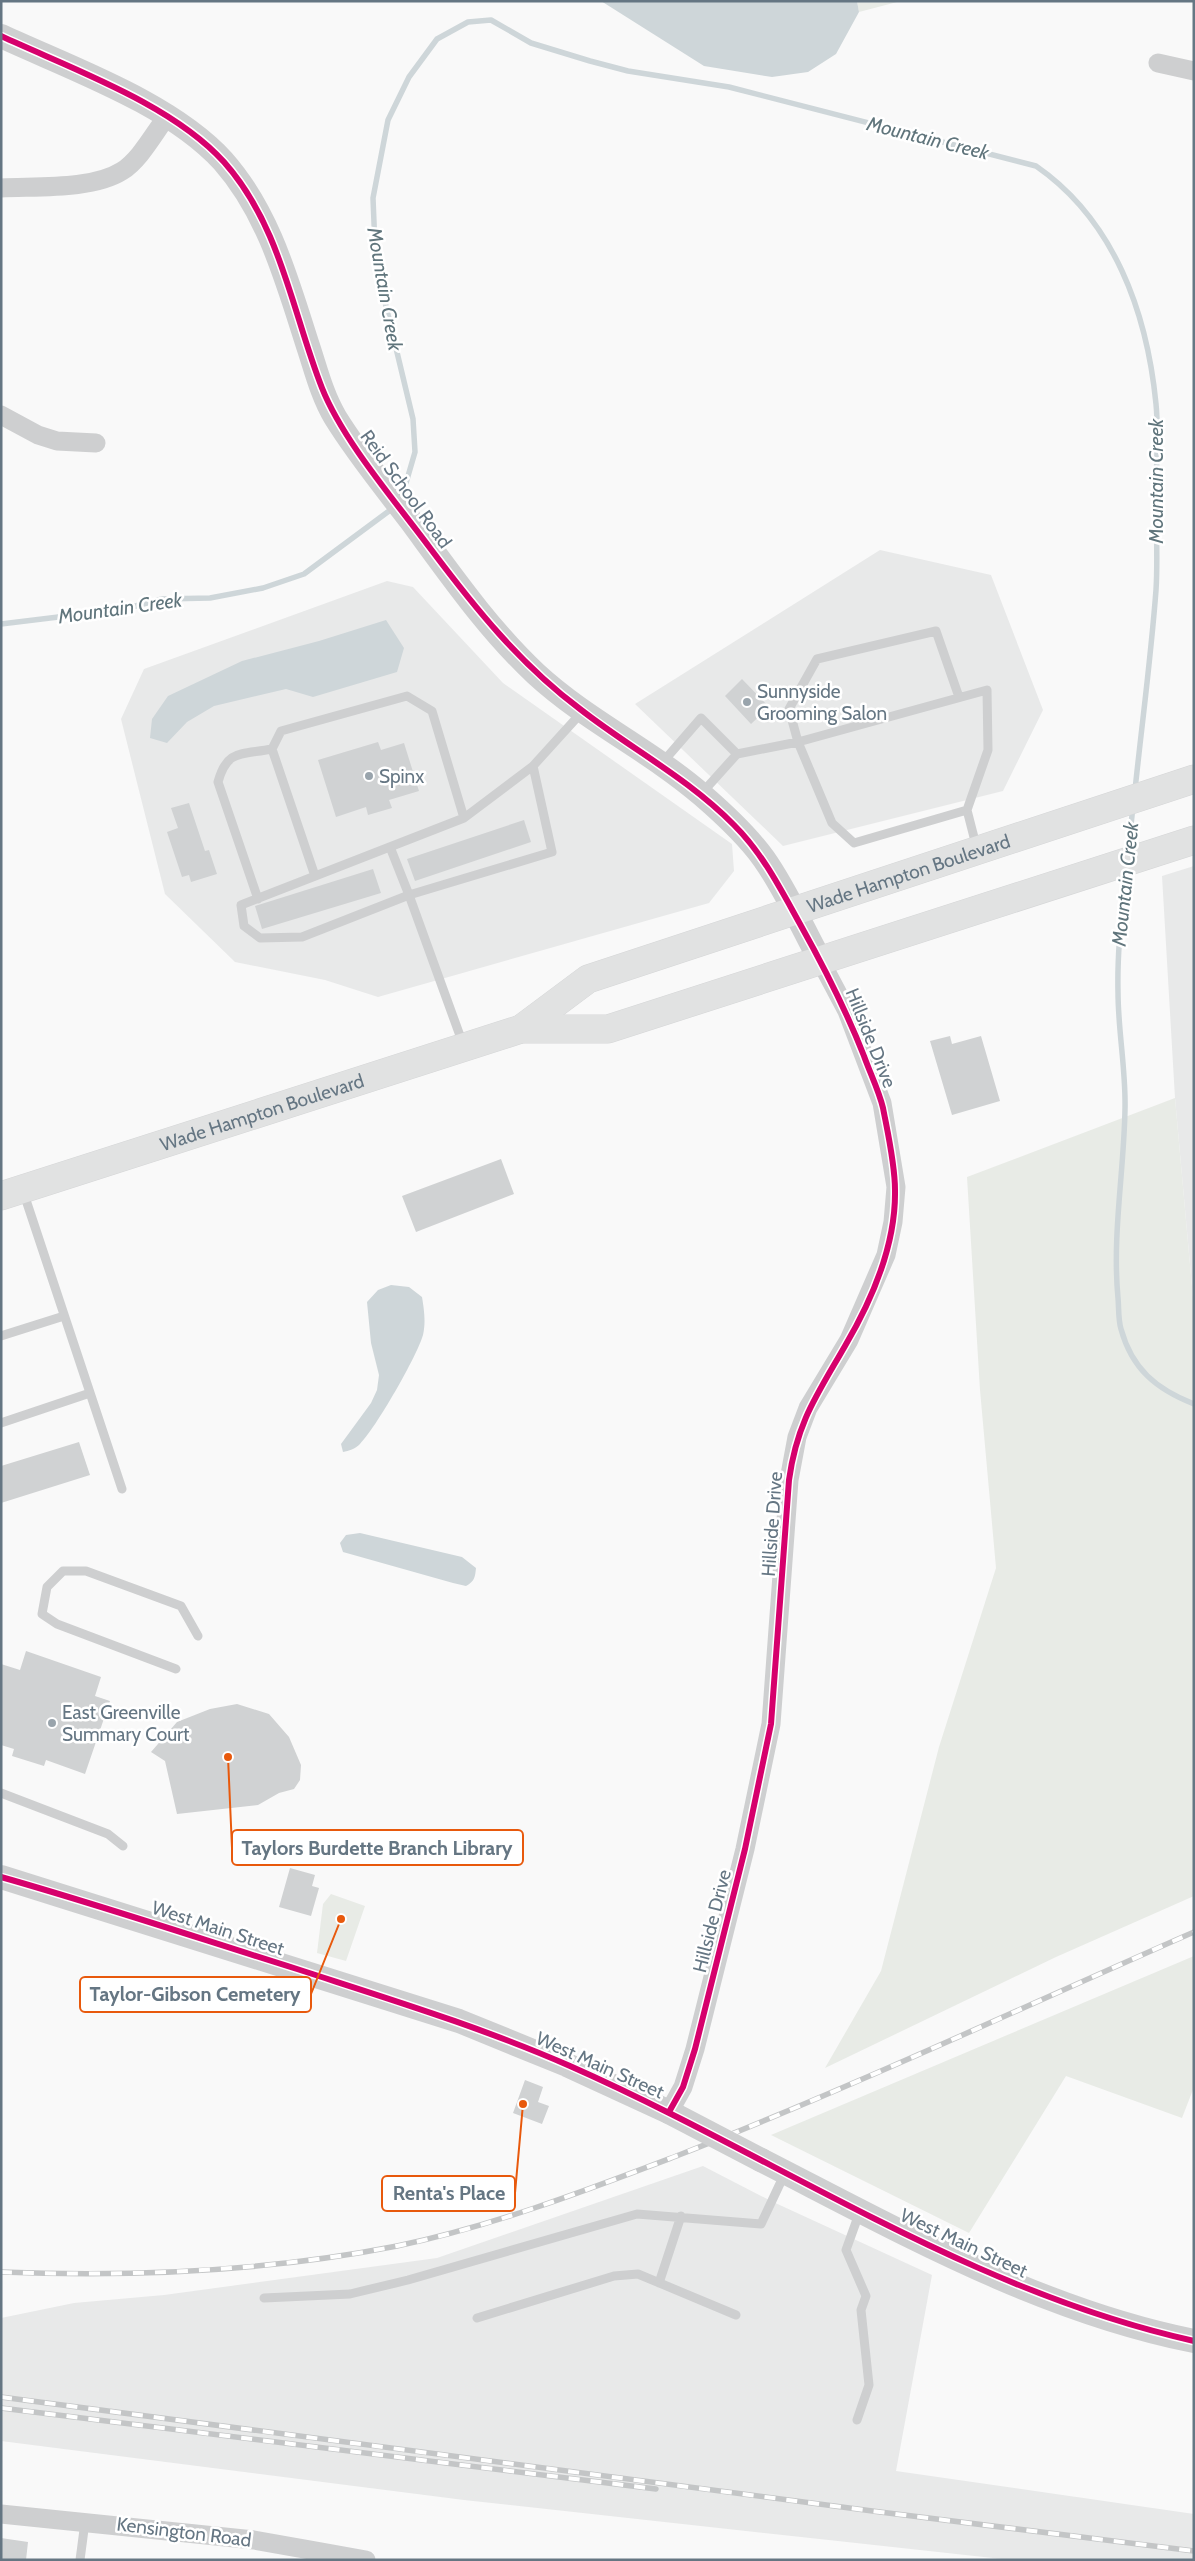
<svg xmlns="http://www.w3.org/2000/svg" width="1195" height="2561" viewBox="0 0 1195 2561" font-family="Cabin,sans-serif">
  <rect width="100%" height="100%" fill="#f9f9f9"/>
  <!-- built -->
  <path fill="#e8e9e9" d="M880,550L991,575L1043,710L1003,791L783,846L635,704Z
    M387,581L413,587L503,683L732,844L734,871L709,903L378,997L325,980L235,962L165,894L121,719L144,669Z
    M1194,866V1309L1175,1098L1162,876Z
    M703,2166L771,2201L932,2275L896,2471L1194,2514V2560H1011L464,2500L1,2441V2318L74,2303L164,2295L437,2258Z"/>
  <!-- green -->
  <path fill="#e8ebe6" d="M857,1H901L859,12Z
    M1175,1098L1194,1309V1896L1056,1957L825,2068L881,1971L939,1747L996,1568L980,1390L967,1177Z
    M331,1894L365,1906L346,1961L317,1953L323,1904Z
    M1194,1956V2087L1182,2118L1066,2076L969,2233L771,2135Z"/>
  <!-- water -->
  <path fill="#ced6d9" d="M601,1H857L859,12L836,54L808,72L772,77L704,66Z
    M386,620L404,648L397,672L313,697L286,689L214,706L187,722L167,743L150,738L152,719L168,696L242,661L319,641Z
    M391,1285L409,1287L422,1297C424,1309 426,1322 423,1335C417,1356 376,1428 360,1444C355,1449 349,1451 343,1452L341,1444L371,1403L377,1390L379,1375L371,1343L367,1302L378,1290Z
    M360,1533L462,1557L476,1568C475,1577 475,1581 466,1586L453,1583L343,1552L340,1543L346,1535Z"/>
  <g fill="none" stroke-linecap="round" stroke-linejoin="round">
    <!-- stream -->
    <path stroke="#ced6d9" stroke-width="5.5" d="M398,496L406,483L415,452L413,419L384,298L375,247L373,198L388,120L409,77L437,39L468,22L491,20L531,43L590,61L628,71L729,87L1036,166C1114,220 1147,312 1156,404C1159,434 1156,465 1156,495C1156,527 1158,559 1156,590C1151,657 1142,723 1135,790
      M1,624L124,609L162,599L210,598L263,588L304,574L389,511L392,506
      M1128,854L1133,806
      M1126,871C1122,911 1117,951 1118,992C1118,1031 1126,1070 1125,1109C1124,1172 1112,1235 1118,1298C1119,1308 1118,1319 1121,1329C1132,1369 1156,1389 1194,1404"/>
  </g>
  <!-- building -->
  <path fill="#d0d2d3" d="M742,679L769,707L751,724L725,696Z
    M378,742L381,750L404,743L419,791L389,800L392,808L368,815L366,807L336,817L318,760Z
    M189,803L205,851L209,850L217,874L191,882L189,875L182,877L167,832L178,828L171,808Z
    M524,820L531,842L415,881L407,859Z
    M373,869L381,893L262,929L255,906Z
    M950,1036L952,1044L981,1036L1000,1101L952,1115L930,1041Z
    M501,1159L514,1194L416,1232L402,1196Z
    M79,1442L90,1475L1,1503V1466Z
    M26,1651L101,1677L95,1696L110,1701L85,1774L46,1760L44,1766L12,1756L14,1749L1,1745V1664L20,1670Z
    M237,1704L269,1714L289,1737L301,1765L300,1780L294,1789L279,1793L258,1805L177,1814L165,1761L151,1752L177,1722L210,1709Z
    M290,1868L315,1875L312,1886L319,1888L311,1916L279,1907Z
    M525,2080L543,2087L538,2102L549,2106L542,2124L513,2113Z
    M1,2538L28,2542L26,2560H1Z"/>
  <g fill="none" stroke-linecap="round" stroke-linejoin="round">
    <defs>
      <g id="primary">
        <path id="s1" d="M521,1029L588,979L1194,779"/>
        <path id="s2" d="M1,1196L521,1029H608L1194,840"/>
      </g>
    </defs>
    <!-- primary casing -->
    <use href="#primary" stroke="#d5d6d7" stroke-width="29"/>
    <!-- service -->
    <path stroke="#cecfd0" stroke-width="9" d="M959,697L936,631L817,659L789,709L798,742L832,823L854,843L967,810
      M737,754L798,742L987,690L988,750L967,810L977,849
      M662,763L701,718L737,754L701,794
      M390,847L409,895L302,937L260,938L244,926L241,905L464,818L533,766
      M315,876L272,749L281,731L407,696L432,711L464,818
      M258,899L218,782C227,749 241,755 272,749
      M463,1044L409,895L552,852L533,766L582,712
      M23,1191L122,1489
      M1,1336L64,1316
      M1,1423L90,1393
      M176,1669L57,1624L42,1614L47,1587L63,1571H86L181,1606L198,1636
      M1,1793L108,1834L123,1846
      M659,2283L681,2216
      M264,2298L350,2294L408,2280L637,2214L761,2224L785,2173
      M477,2318L614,2276L638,2274L736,2315
      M857,2420L869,2385L861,2310L866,2296L846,2250L860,2211
      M80,2560L85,2522"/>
    <!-- minor -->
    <path stroke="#cecfd0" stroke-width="19" d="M1158,63L1194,71
      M1,188C36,186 92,190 122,171C140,160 154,133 168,115
      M1,415L38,435L57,441L96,443
      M669,2112L683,2087L695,2049L745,1849L771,1724L789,1480L797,1437L808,1408L849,1340L886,1255L893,1222L896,1187L882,1103L847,1011L820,960
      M1,2514L254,2540L366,2560"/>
    <!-- tertiary -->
    <path stroke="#cecfd0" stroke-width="24" d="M1,36C72,69 170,103 223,161C269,213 287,281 308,346C316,370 322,395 335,417C357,453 385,487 411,521C450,574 488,629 536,674C587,721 650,750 702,795C724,814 747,835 764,859C786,890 802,927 820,960
      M1,1877L459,2021L567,2065L669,2112
      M761,2160C900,2231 1039,2310 1194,2341"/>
    <!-- primary -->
    <use href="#primary" stroke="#e1e2e2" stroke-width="28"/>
    <defs>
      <path id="rail" d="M1,2272C130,2277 270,2271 397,2246C494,2226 587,2190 679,2155C853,2087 1023,2007 1194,1932
        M1,2397L880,2512L1194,2551
        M1,2408L656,2489"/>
    </defs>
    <!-- rail casing -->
    <use href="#rail" stroke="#c3c5c6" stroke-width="5.5"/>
    <!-- rail -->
    <use href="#rail" stroke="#fff" stroke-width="4" stroke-dasharray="11" stroke-linecap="butt"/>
    <!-- tertiary-bridge -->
    <path stroke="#cecfd0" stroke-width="24" d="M669,2112L761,2160"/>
    <defs>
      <path id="cycleway" d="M1,36C72,69 172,104 224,162C281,226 292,312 322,388C343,441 396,502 430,548C475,608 520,664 580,709C631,749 688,778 734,825C763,854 780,888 800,924C824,967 846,1010 864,1056C870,1073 879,1091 883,1108C888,1134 895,1164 895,1190C896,1244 872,1300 845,1346C817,1395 797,1422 789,1480L771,1724L745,1849L695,2049L683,2087L669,2112
        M1,1877C100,1905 198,1938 297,1969C389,1999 481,2027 570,2066C778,2158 969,2291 1194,2341"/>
    </defs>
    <!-- cycleway casing -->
    <use href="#cycleway" stroke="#fff" stroke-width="9"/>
    <!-- cycleway -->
    <use href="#cycleway" stroke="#d6006c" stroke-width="6"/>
  </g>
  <!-- markers -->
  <g fill="#99a4ac" stroke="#fff" stroke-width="2">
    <circle cx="747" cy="702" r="5"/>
    <circle cx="369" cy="776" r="5"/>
    <circle cx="52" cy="1723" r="5"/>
  </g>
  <g text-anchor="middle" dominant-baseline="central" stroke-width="5" stroke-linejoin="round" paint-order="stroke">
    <!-- street labels -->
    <g font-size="19" fill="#657683" stroke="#fff">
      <text transform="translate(406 489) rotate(54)">Reid School Road</text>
      <text stroke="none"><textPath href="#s1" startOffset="421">Wade Hampton Boulevard</textPath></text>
      <text transform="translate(871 1038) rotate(68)">Hillside Drive</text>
      <text stroke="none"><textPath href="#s2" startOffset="274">Wade Hampton Boulevard</textPath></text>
      <text transform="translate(772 1524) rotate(-86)">Hillside Drive</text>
      <text transform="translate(712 1921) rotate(-76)">Hillside Drive</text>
      <text transform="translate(218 1928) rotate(18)">West Main Street</text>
      <text transform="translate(600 2065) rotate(24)">West Main Street</text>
      <text transform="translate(964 2243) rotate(25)">West Main Street</text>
      <text transform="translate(184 2532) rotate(7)">Kensington Road</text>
    </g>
    <!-- poi labels -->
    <g font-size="19" fill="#657683" stroke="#fff" text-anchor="start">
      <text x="757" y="691">Sunnyside<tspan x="757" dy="22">Grooming Salon</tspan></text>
      <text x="379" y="776">Spinx</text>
      <text x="62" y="1712">East Greenville<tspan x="62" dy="22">Summary Court</tspan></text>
    </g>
    <!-- water labels -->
    <g font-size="20" font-style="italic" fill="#60757c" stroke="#fff">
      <text transform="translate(928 138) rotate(14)">Mountain Creek</text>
      <text transform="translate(385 289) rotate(80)">Mountain Creek</text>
      <text transform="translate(1156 481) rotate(-90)">Mountain Creek</text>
      <text transform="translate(120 608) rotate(-8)">Mountain Creek</text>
      <text transform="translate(1125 884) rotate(-84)">Mountain Creek</text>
    </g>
  </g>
  <!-- callouts -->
  <path fill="none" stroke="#e8590c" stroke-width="2" d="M228 1757L232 1848M341 1919L311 1994M523 2104L515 2193"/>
  <g fill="#e8590c" stroke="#fff" stroke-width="2">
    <circle cx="228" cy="1757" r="5"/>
    <circle cx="341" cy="1919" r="5"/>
    <circle cx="523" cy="2104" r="5"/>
  </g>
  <g fill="#fff" stroke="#e8590c" stroke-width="2">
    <rect x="232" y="1830" width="291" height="35" rx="5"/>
    <rect x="80" y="1977" width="231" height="35" rx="5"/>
    <rect x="382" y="2176" width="133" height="35" rx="5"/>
  </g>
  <g font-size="20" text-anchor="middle" font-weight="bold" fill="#657683">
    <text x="377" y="1855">Taylors Burdette Branch Library</text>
    <text x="195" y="2001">Taylor-Gibson Cemetery</text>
    <text x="449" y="2200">Renta's Place</text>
  </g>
  <!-- border -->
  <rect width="1195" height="2561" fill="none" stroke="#657683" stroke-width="5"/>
</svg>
